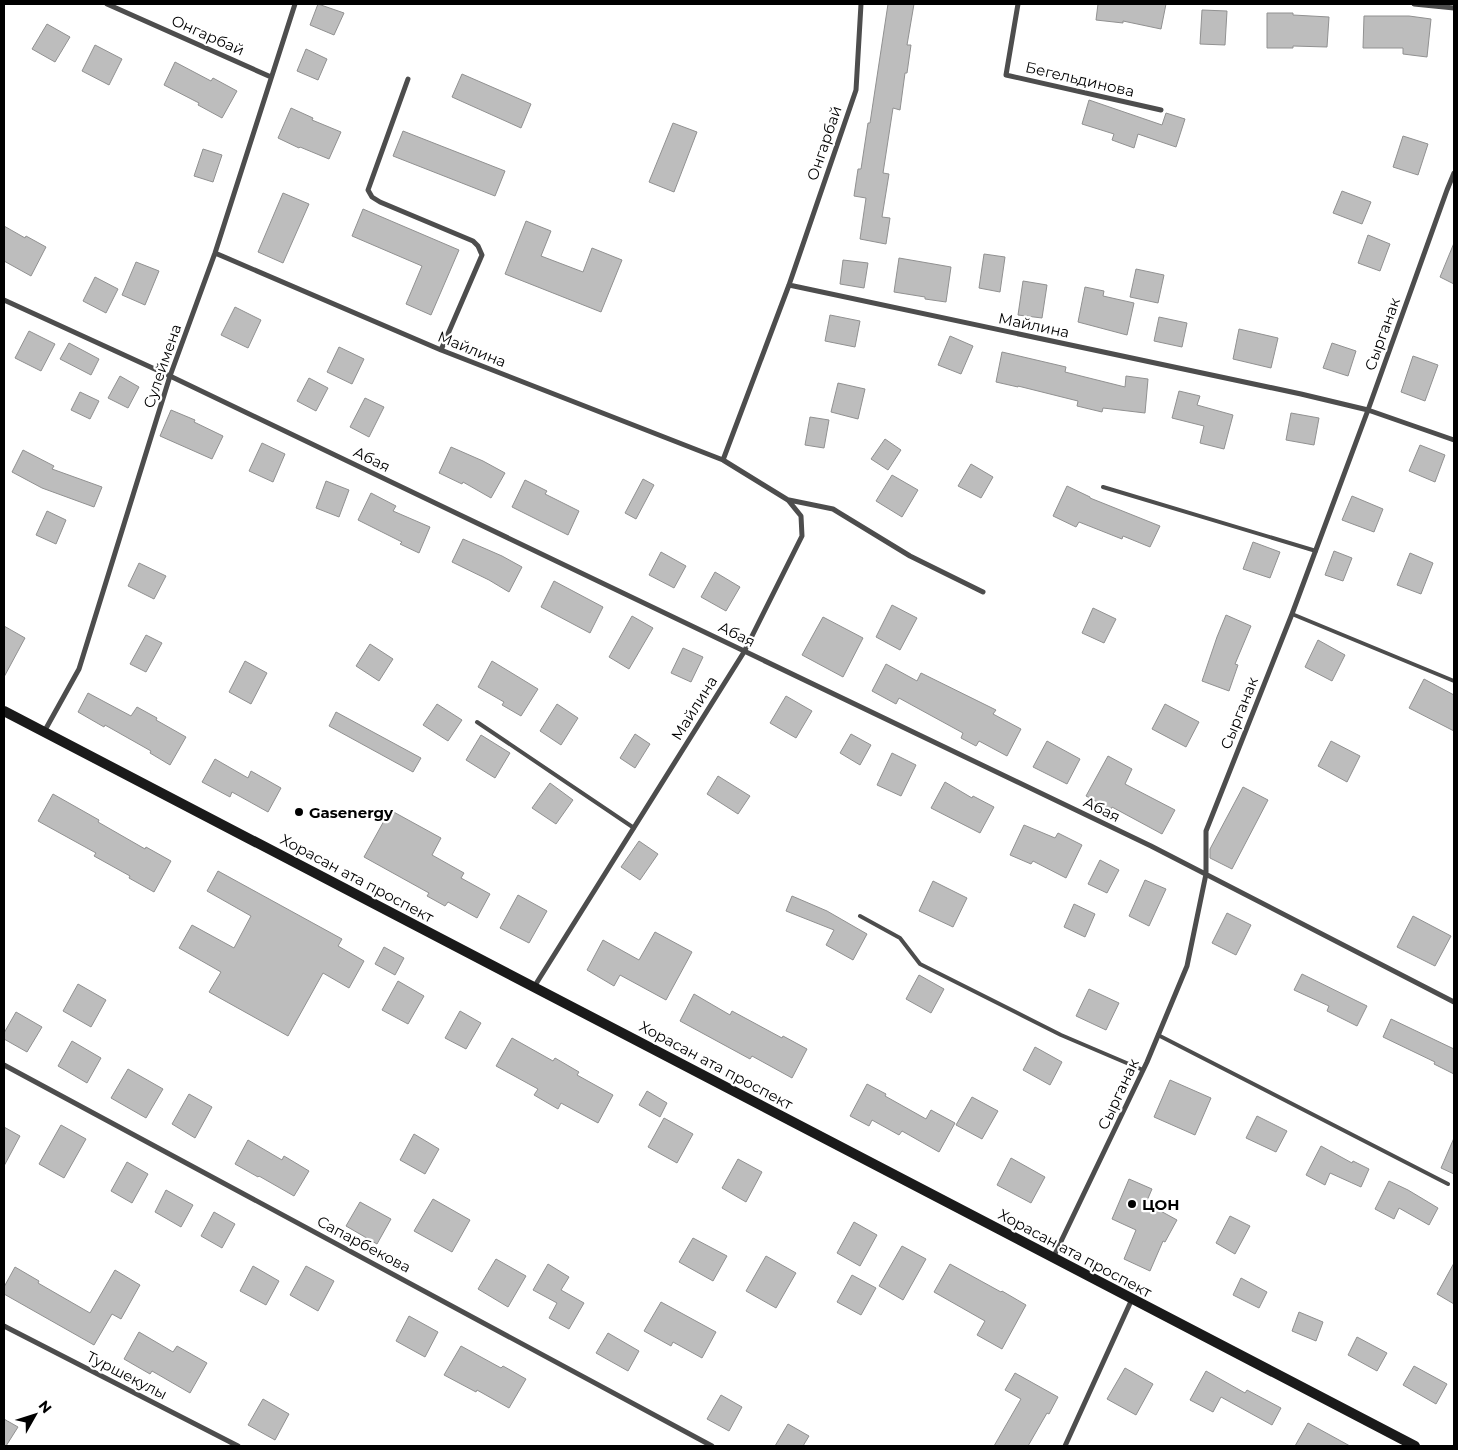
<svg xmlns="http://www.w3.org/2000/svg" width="1458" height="1450" viewBox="0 0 1458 1450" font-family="Montserrat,sans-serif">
  <rect width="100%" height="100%" fill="#fff"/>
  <!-- building -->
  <path fill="#bdbdbd" stroke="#919191" d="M318,4L344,13L334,35L310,25Z
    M888,4H914L907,45H911L907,73H905L900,110L893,108L883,173L889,174L882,217L890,218L886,244L860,239L866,198L854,196L858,169H861L868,123H870Z
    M1098,4H1166L1161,29L1123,21V23L1096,20Z
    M1202,10L1227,11L1225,45L1200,44Z
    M1267,13H1293V15L1329,17L1327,47L1293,46V48H1267Z
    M1364,16H1409L1431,19L1427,57L1403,54V48H1363Z
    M47,24L70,37L55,62L32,49Z
    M95,45L122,59L109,85L82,71Z
    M306,49L327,59L318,80L297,71Z
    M175,62L211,81L213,78L237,91L222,118L198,105L199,103L164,85Z
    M462,74L531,104L521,128L452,97Z
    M1089,100L1162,125L1166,113L1185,119L1176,147L1138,134L1134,148L1112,140L1114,134L1082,124Z
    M291,108L313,118L312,120L341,132L329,159L300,147L299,148L278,138Z
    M673,123L697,132L674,192L649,182Z
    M403,131L505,171L495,196L393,156Z
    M1403,136L1428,144L1418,175L1393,167Z
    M203,149L222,155L213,182L194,176Z
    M1342,191L1371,202L1362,224L1333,213Z
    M283,193L309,204L283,263L258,252Z
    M363,209L459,250L431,315L406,304L422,266L352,236Z
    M526,221L551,231L541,256L583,272L592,248L622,260L601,312L505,274Z
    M4,226L25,238L26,236L46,247L31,276L4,261Z
    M1368,235L1390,244L1380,271L1358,263Z
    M1454,243V284L1440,277Z
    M984,254L1005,257L1000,292L979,288Z
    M899,258L951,267L946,302L925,299V297L894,292Z
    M843,260L868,263L864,288L840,284Z
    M136,262L159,271L145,305L122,295Z
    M1136,269L1164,275L1158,303L1130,297Z
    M95,277L118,289L106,313L83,301Z
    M1023,281L1047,285L1042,318L1018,315Z
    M1085,287L1104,291L1103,296L1134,303L1127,335L1078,322Z
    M235,307L261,320L248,348L221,335Z
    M830,315L860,321L855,347L825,341Z
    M1159,317L1187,323L1182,347L1154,341Z
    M1239,329L1278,338L1271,368L1233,359Z
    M29,331L55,344L41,371L15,358Z
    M950,336L973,346L961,374L938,365Z
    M69,343L99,359L91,375L60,359Z
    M1332,343L1356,351L1348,376L1323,368Z
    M339,347L364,359L352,384L327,372Z
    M1002,352L1066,367L1065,372L1125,387L1126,376L1148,379L1145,413L1103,408L1102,412L1077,406L1078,401L1018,386V387L996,382Z
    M1413,356L1438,365L1425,401L1401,392Z
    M120,376L139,387L128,408L108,398Z
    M309,378L328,388L316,411L297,401Z
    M838,383L865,389L858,419L831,412Z
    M1179,391L1200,396L1197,405L1233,415L1224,449L1200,443L1204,426L1172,418Z
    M80,392L99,401L90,419L71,410Z
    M365,398L384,407L369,437L350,427Z
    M171,410L195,420L194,422L223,436L212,459L160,436Z
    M1291,413L1319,418L1314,445L1286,440Z
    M810,417L829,420L824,448L805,445Z
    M885,439L901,450L888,470L871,459Z
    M262,443L285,454L273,482L249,471Z
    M1420,445L1445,455L1435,482L1409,471Z
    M451,447L483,461L505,473L491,498L463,482L462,484L439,473Z
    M23,450L54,466L52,469L102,487L94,507L42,488L12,472Z
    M971,464L993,477L981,498L958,486Z
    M892,475L918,490L902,517L876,501Z
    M643,479L654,485L636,519L625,513Z
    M525,480L547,491L545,494L579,511L568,535L512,507Z
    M326,481L349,490L339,517L316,508Z
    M1067,486L1090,497V498L1160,526L1150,547L1123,536L1122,539L1079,522L1076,527L1053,516Z
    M371,493L396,506L393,511L430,527L419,553L400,544L402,542L358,520Z
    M1352,496L1383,509L1374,532L1342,520Z
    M47,511L66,520L56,544L36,535Z
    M463,539L502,556L522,567L509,592L489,580L452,562Z
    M1253,542L1280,552L1270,578L1243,569Z
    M1334,551L1352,558L1343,581L1325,575Z
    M661,552L686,566L674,588L649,575Z
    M1410,553L1433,563L1421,594L1397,585Z
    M139,563L166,576L154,599L128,586Z
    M715,572L740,587L726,611L701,597Z
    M554,581L603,607L590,633L541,607Z
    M892,605L917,618L900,650L876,637Z
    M1093,608L1116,619L1104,643L1082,633Z
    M1226,615L1251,626L1235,664L1238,665L1229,691L1202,681L1217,637Z
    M632,616L653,628L629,669L609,657Z
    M823,617L863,638L843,677L802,655Z
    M4,626L25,638L4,677Z
    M146,635L162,643L146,672L130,664Z
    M1318,640L1345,655L1332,681L1305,667Z
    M370,644L393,659L379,681L356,666Z
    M683,648L703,657L691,682L671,673Z
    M245,661L267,673L251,704L229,692Z
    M492,661L538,689L521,716L502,705L504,702L478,687Z
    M886,664L917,681L921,673L996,710L993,714L1021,729L1007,756L979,741L976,746L961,738L963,733L899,698L896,704L872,691Z
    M1424,679L1454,695V731L1409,708Z
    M88,693L131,716L137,707L157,718L156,720L186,737L170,765L150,753L151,751L105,725L104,727L78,712Z
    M786,696L812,711L796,738L770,723Z
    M437,704L462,720L448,741L423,725Z
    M557,704L578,718L561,745L540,731Z
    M1165,704L1199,722L1186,747L1152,729Z
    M336,712L421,758L413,772L329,726Z
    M635,734L650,744L635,768L620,758Z
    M851,734L871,745L860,765L840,753Z
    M481,735L510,753L495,778L466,760Z
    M1047,741L1080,759L1067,784L1033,767Z
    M1331,741L1360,756L1347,782L1318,766Z
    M892,753L916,765L901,796L877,785Z
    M1108,756L1132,769L1125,784L1175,810L1162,834L1112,807L1111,809L1086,796Z
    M215,759L248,778L251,771L281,788L268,812L232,792L230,797L202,782Z
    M718,776L750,796L738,814L707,794Z
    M945,782L972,798L973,796L994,807L980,833L931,808Z
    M550,783L573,800L556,824L532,808Z
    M1243,787L1268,800L1232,869L1210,858V849Z
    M53,794L99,820L98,822L145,849L146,847L171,861L154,892L129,878L130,876L94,856L96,853L38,821Z
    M390,810L441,838L432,855L464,873L461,878L490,894L477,918L448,902L445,906L427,896L429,893L364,857Z
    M1024,825L1055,838L1058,833L1082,845L1066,878L1033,861L1031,864L1010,855Z
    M639,841L658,854L640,880L621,867Z
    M1100,860L1119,870L1107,893L1088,884Z
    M218,871L342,939L338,946L364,961L349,988L323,973L288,1036L209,992L221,972L179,948L192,925L234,948L251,916L207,891Z
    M1145,880L1166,889L1149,926L1129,916Z
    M933,881L967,898L953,927L919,911Z
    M518,895L547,911L529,943L500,928Z
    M792,896L827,911L867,934L853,960L826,945L834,930L786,911Z
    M1074,904L1095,914L1085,937L1064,927Z
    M1227,913L1251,925L1236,955L1212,943Z
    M1413,916L1451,936L1435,966L1397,947Z
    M655,932L692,952L666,1000L620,975L614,986L587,970L603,940L639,960Z
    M384,947L404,958L395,975L375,964Z
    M1302,974L1367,1006L1357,1026L1327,1011L1329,1006L1294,990Z
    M919,975L944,989L931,1013L906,999Z
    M398,981L424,996L408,1024L382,1010Z
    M78,984L106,1000L91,1027L63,1011Z
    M1089,989L1119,1003L1106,1030L1076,1016Z
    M694,994L730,1015L732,1011L782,1038L783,1036L807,1049L792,1078L752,1056L750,1059L680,1021Z
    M460,1011L481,1023L466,1049L445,1038Z
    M16,1012L42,1027L27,1052L4,1039V1033Z
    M1391,1019L1454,1049V1074L1434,1064L1435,1062L1383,1037Z
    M512,1038L553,1061L555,1058L579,1072L577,1075L613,1095L598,1123L561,1103L558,1109L534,1095L538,1089L496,1066Z
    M72,1041L101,1058L87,1083L58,1066Z
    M1035,1047L1062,1062L1050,1085L1023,1070Z
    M128,1069L163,1089L146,1118L111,1098Z
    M1170,1080L1211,1098L1195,1135L1154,1117Z
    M867,1084L886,1094L885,1096L926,1119L931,1110L955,1123L939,1152L902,1131L899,1135L872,1120L869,1126L850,1116Z
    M647,1091L667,1103L660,1117L639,1105Z
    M189,1094L212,1107L195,1138L172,1124Z
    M972,1097L998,1111L982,1139L956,1125Z
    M1257,1116L1287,1131L1276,1152L1246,1138Z
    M664,1118L693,1134L677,1163L648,1147Z
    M61,1125L86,1139L64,1178L39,1164Z
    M4,1127L20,1136L4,1166Z
    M414,1134L439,1149L425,1174L400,1160Z
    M1454,1138V1174L1441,1168Z
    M248,1140L282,1160L284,1156L309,1171L294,1196L259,1176L258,1177L235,1164Z
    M1321,1146L1352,1163L1353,1161L1369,1169L1361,1187L1330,1173L1325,1185L1306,1175Z
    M1011,1158L1045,1177L1031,1203L997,1185Z
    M738,1159L762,1172L746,1202L722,1188Z
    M127,1162L148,1174L132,1203L111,1191Z
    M1129,1179L1152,1189L1146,1203L1177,1220L1165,1242L1163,1241L1150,1271L1124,1259L1136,1230L1112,1219Z
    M1389,1181L1408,1190L1438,1208L1429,1225L1399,1208L1394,1219L1375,1209Z
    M166,1190L193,1205L181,1227L155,1212Z
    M433,1199L470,1220L452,1252L414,1231Z
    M360,1202L391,1219L377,1244L346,1226Z
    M214,1212L235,1224L222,1248L201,1236Z
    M1230,1216L1250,1226L1235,1254L1216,1243Z
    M854,1222L877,1235L860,1266L837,1253Z
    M693,1238L727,1256L713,1281L679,1262Z
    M902,1246L926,1259L903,1300L879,1286Z
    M766,1256L796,1273L776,1308L746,1291Z
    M496,1259L526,1276L508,1307L478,1289Z
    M1454,1263V1304L1437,1294Z
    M548,1264L569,1277L561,1290L584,1303L569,1329L549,1318L557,1303L533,1290Z
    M950,1264L1001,1292L1002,1291L1026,1305L1002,1349L977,1335L985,1321L934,1292Z
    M253,1266L279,1281L266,1305L240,1291Z
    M306,1266L334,1281L318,1311L290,1295Z
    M15,1267L39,1281L38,1283L90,1313L115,1270L140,1285L121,1319L112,1314L94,1345L4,1294V1287Z
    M852,1275L876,1288L861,1315L837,1302Z
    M1241,1278L1267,1292L1259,1308L1233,1295Z
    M661,1302L716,1332L702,1358L673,1342L671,1346L644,1331Z
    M1299,1312L1323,1322L1316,1341L1292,1331Z
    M409,1316L438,1332L425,1357L396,1341Z
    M139,1332L173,1352L177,1346L207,1363L190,1393L152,1371L150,1374L124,1359Z
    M608,1333L639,1351L628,1371L596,1353Z
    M1357,1337L1387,1353L1377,1371L1348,1355Z
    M461,1346L501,1368L503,1366L526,1379L509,1408L477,1390L476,1392L444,1375Z
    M1414,1366L1447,1384L1436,1404L1403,1385Z
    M1125,1368L1153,1384L1136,1415L1107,1399Z
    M1206,1371L1245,1393L1247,1390L1281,1408L1272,1425L1221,1397L1213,1412L1190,1400Z
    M1015,1373L1058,1397L1049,1414L1047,1413L1028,1446H994L1021,1399L1005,1390Z
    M721,1395L742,1407L729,1431L707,1419Z
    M263,1399L289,1414L275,1440L248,1425Z
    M4,1419L18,1427L6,1446H4Z
    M1308,1423L1350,1446H1295Z
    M788,1424L809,1436L803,1446H775Z"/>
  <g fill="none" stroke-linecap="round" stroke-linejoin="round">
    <!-- lane -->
    <path stroke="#4d4d4d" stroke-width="4" d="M1103,487L1316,551
      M1292,614L1454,681
      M477,722L634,828
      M860,916L900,938L920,964L1061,1035L1143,1070
      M1158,1035L1448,1184"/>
    <!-- street -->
    <path stroke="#4d4d4d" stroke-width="5" d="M107,4L271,77
      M1018,4L1006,75L1161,110
      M1414,4L1454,8
      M408,79L368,190L372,197L380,202L473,241L478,246L482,255L441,350
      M215,253L441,350L723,460L788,500L801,516L802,536L744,652L534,987
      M789,285L1301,394L1368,410L1454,440
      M4,300L170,376L1151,846L1454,1002
      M723,460L789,285L856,90L861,4
      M789,500L833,509L910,556L983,592
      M44,732L79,669L170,376L215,253L295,4
      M4,1065L712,1446
      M1053,1258L1147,1062L1187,966L1206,874V831L1292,614L1368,410L1447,190L1454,173
      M4,1326L238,1446
      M1065,1446L1132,1299"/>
    <!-- secondary -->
    <path stroke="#1a1a1a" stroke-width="10" d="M4,711L1415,1446"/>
  </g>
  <!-- markers -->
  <g fill="#000" stroke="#fff" stroke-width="2">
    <circle cx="299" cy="812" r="5"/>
    <circle cx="1132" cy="1204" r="5"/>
  </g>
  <g text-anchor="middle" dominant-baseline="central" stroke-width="4.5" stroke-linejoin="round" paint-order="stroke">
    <!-- street labels -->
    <g font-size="15" fill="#000" stroke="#fff">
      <text transform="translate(208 35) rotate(24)">Онгарбай</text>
      <text transform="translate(1080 79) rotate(13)">Бегельдинова</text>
      <text transform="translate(824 143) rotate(-71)">Онгарбай</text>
      <text transform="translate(1034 325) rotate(12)">Майлина</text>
      <text transform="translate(1382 334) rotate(-70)">Сырганак</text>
      <text transform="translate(472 349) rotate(22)">Майлина</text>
      <text transform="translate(162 366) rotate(-71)">Сулеймена</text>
      <text transform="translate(372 459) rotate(26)">Абая</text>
      <text transform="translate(737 634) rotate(26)">Абая</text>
      <text transform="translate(694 708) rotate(-58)">Майлина</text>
      <text transform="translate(1239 713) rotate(-68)">Сырганак</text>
      <text transform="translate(1102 809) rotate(26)">Абая</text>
      <text transform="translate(357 878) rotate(28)">Хорасан ата проспект</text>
      <text transform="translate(716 1065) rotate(28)">Хорасан ата проспект</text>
      <text transform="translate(1118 1094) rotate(-65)">Сырганак</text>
      <text transform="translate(364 1244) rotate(28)">Сапарбекова</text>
      <text transform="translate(1075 1253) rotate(28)">Хорасан ата проспект</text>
      <text transform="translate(127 1375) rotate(27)">Туршекулы</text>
    </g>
    <!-- poi labels -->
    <g font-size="15" font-weight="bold" fill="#000" stroke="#fff" text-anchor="start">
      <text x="309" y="812">Gasenergy</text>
      <text x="1142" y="1204">ЦОН</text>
    </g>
  </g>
  <!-- border -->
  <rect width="1458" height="1450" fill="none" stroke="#000000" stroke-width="10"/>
  <!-- north arrow -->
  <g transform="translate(35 1415) rotate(51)" stroke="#ffffff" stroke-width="4" paint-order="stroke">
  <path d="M0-4L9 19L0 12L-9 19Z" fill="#000000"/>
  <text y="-8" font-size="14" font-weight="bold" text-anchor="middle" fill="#000000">N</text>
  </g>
</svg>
